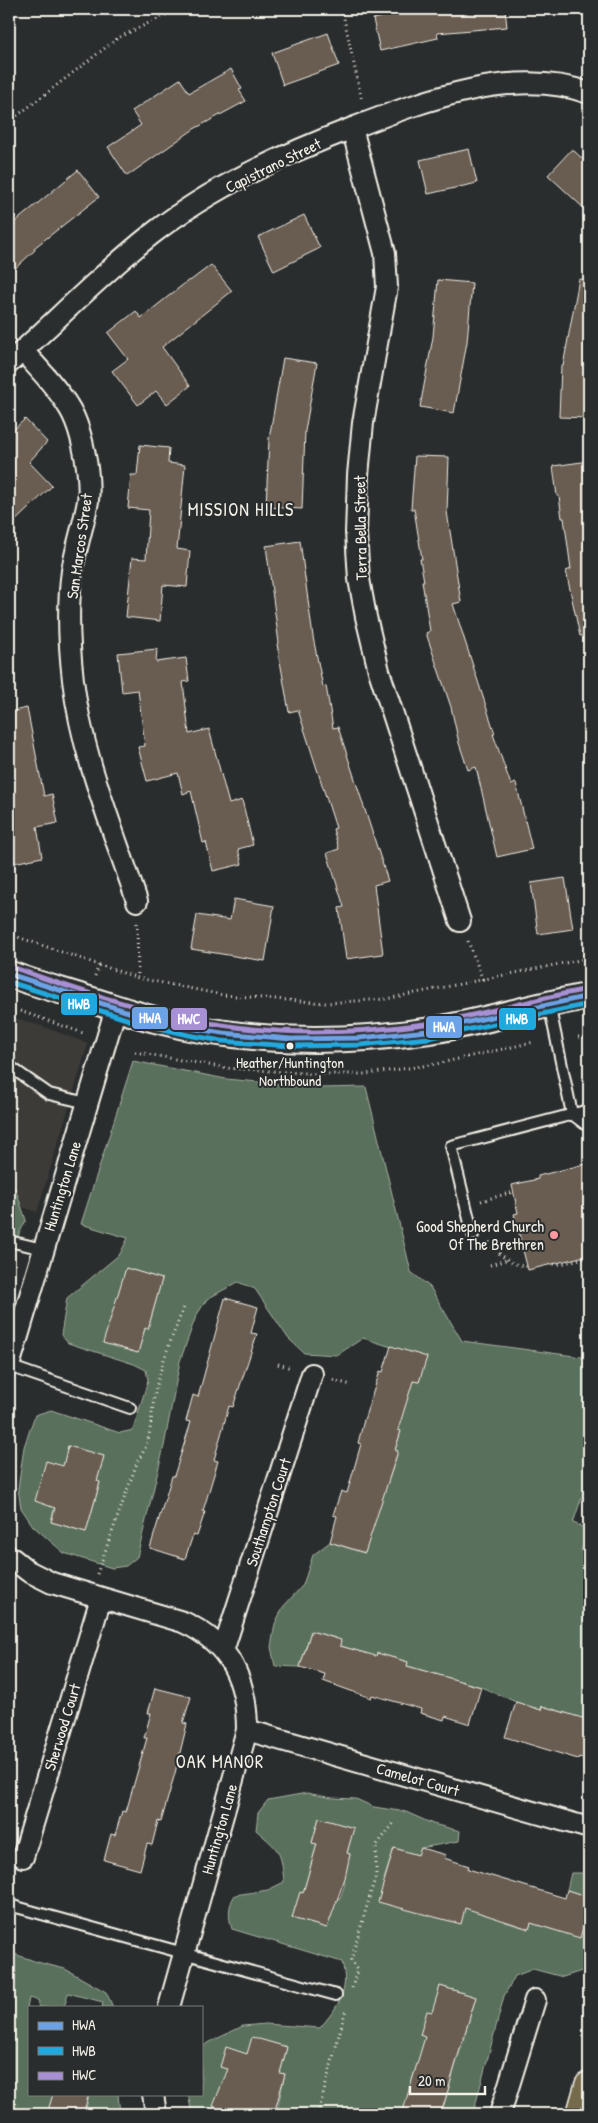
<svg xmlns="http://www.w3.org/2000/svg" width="598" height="2123" viewBox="0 0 598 2123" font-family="'Patrick Hand',sans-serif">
  <rect width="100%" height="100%" fill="#2a2d2e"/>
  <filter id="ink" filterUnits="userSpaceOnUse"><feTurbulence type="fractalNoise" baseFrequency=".02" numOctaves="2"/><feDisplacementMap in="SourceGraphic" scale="10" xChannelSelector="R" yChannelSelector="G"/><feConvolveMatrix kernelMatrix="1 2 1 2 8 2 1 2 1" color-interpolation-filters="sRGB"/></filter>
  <g filter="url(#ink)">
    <!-- built -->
    <path fill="#3d3b38" d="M9,1016L47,1028L88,1044L37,1212L9,1203Z"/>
    <!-- green -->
    <path fill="#586f5b" stroke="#a6b0a2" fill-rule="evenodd" d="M133,1061L226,1079L321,1088L366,1087L411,1272L430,1287L462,1341L589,1358V1476L573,1523L585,1528L587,1533L581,1551L589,1554L588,1725L566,1713L542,1706L541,1710L516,1702L481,1687L407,1666L408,1662L384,1655L382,1661L358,1651L334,1644L336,1638L311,1631L300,1667L275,1666L271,1647L275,1624L283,1607L303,1585L313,1555L330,1542L364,1553L387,1479H389L397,1455L394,1454L401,1431L395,1429L413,1381L419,1382L426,1358L363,1338L337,1355L304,1353L288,1338L255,1289L238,1282L207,1299L196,1316L180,1361L164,1446L137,1557L126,1566L112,1568L64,1553L33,1526L21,1508L18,1489L24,1447L35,1415L51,1410L120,1433L133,1430L148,1380L146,1370L134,1364L68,1343L61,1335L67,1298L120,1254L128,1238L81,1224ZM126,1268L162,1279L148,1329L145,1328L138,1353L104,1343ZM68,1446L104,1456L97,1481L100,1483L86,1532L51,1522Z
      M9,1188H15L26,1220L14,1244L9,1246Z
      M307,1793L332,1798L356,1799L374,1807L406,1812L433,1824L460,1831L459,1841L421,1848L418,1855L394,1848L384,1879L506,1916L505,1922L529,1929L531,1923L555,1930L581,1934L589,1907L588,1969L563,1977L533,1969L515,1976L504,1996L473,2114H441L476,1997L440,1986L427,2037L410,2085L405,2110H403L401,2114H276L285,2074L280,2073L287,2047L253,2038L246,2090L239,2114H192L188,2094H201V2048L206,2044L243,2026L265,2024L320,2028C338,2006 350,1992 342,1962L232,1929C228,1916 228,1906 235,1895L268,1890L284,1882C281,1850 280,1851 256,1830L258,1813L268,1800ZM319,1818L353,1828L347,1853L350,1854L343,1877L345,1884L340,1898H338L337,1903L335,1902L327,1928L292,1918L300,1893H303L317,1844L312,1842Z
      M571,1873H589V1897L567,1890Z
      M9,1952L37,1962L65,1969L106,1992L113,2007H102L103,2002L68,1993L64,2007H38L39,2001L29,1998L27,2008L29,2009V2094H53L55,2096L50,2114L26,2113L25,2114H9Z
      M89,2094H118L120,2114H85Z"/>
    <!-- building -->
    <path fill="#695b51" stroke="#f4f1e8" d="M417,9H505L507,27L437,33L438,38L380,51L373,19Z
      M328,33L339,65L283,85L272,53Z
      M231,69L242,89L239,90L246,101L194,129L127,176L108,147L141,125L132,111L180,79L189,93Z
      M469,149L477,183L428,194L420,160Z
      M572,149L589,165V213L548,175Z
      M78,170L99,197L34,248L35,250L9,274V227Z
      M304,215L320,248L274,271L258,237Z
      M211,265L232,291L162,347L190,386L167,404L156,391L138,405L112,371L128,359L108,333L136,311L141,318L189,280L190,281Z
      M579,279L589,280V418L559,417L561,366H563Z
      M438,280L472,283L467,342L454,413L420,407L433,337Z
      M283,358L317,363L305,431L302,509L266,507L269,439Z
      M25,419L47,442L29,462L52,486L9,527V434Z
      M140,445L169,448L168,463L185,465L177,549L190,551L187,587L163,585L160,621L126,617L132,558L146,559L149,510L128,508L131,475H137Z
      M415,456L449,457L447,512L461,602L453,604L495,734H493L511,785L516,783L532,849L497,857L476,767L468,770L459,743L451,707L426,633L430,631L422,581H424L420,559H422L414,509H411Z
      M589,461V635L580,636L566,571L571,569L564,518H562L559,496H557L553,466Z
      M300,541L313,637L323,687L326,686L333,728L338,727L388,881L374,885L383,954L346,959L339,908L344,907L327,853L339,849L333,829L336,828L298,710L289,712L277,644L279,643L266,546Z
      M157,649L156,662L186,658L189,681L183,682L189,734L209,729L229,804L242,800L253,845L238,849L242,864L213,871L206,842L203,843L191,791L183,794L178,773L147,781L138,747L145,746L138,690L122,692L118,653Z
      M27,708L44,796L52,794L58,823L37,827L42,857L9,864V712Z
      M565,878L573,929L538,934L531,883Z
      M234,899L274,906L265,961L191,949L197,915L230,920Z
      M589,1163V1255L528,1270L514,1214L518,1213L512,1185L538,1179V1176Z
      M126,1268L162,1279L148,1329L145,1328L138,1353L103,1343Z
      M225,1298L258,1307L251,1333L257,1334L233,1407L229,1406L214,1460L218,1461L203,1511L205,1512L197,1536L193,1535L185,1559L150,1548L172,1476H174L191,1422L186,1421L193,1395L198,1397Z
      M391,1346L427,1357L419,1382L413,1381L398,1430L401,1431L395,1450L398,1451L365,1553L330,1542L337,1516L333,1515L341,1491L347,1493L361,1444L358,1443L364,1420L380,1371L383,1372Z
      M68,1446L104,1456L97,1481L100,1482L86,1532L51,1522L55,1508L35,1501L46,1461L63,1466Z
      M311,1631L341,1640L340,1646L376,1656L377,1653L408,1662L407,1666L481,1687L470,1724L445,1716L444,1720L420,1713L421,1709L372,1695L371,1698L323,1681L325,1674L300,1667Z
      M155,1688L191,1697L183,1723L187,1724L175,1773L161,1822L158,1821L152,1845L147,1844L140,1870L104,1860L111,1834L115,1835L122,1811L126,1812L147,1738H144L151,1713H148Z
      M516,1702L541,1710L542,1706L589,1720V1760L579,1757L578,1759L505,1737Z
      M319,1818L354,1828L347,1853L350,1854L345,1878L327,1928L292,1918L300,1892L303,1893L317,1844L312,1843Z
      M394,1848L418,1855L421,1848L446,1855L444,1858L469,1866L468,1869L565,1898L567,1890L589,1897V1907L580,1938L531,1923L529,1929L465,1908L461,1924L378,1902Z
      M440,1986L476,1997L458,2056L441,2114H402L425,2037L420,2035L427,2011L432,2012Z
      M252,2037L287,2047L280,2073L285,2074L274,2114H233L213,2106L228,2069L220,2067L226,2047L247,2054Z
      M53,2094H89L83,2114H47Z"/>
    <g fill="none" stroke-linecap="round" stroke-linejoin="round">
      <defs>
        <path id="service" d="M549,1004L572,1114L589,1127
          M9,1066L49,1094L87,1103
          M473,1235L451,1146L589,1110
          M9,1241L43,1249
          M9,1366L130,1408
          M9,1905L336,1995"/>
        <path id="minor" d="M352,128L385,253L387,287L363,423L358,475L356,533L359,579L366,617L379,671L460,921
          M23,351C38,368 56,386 68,406C82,427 91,476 88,501C84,524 76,547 72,571C67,607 69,645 73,680C82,756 113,829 137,901
          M9,363C57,320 101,274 152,234C212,187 284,154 355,127C425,100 515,66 589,93
          M9,1366L116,1008
          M9,1556L28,1571L52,1583L183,1622C230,1643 247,1680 247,1730L169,2007
          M223,1651L312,1374
          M247,1730L589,1828
          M23,1857L101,1598
          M153,2094L156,2114
          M500,2114L535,2000"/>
        <path id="tertiary" d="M9,974C33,983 59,990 84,998C108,1005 132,1014 157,1020C243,1043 339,1044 427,1031C482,1023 535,1005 589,996"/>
        <path id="primary" d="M581,2114L589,2086"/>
      </defs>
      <!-- service casing -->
      <use href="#service" stroke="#f4f1e8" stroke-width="14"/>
      <!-- minor casing -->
      <use href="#minor" stroke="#f4f1e8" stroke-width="24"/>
      <!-- tertiary casing -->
      <use href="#tertiary" stroke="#f4f1e8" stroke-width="29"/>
      <!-- primary casing -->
      <use href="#primary" stroke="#f4f1e8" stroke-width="31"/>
      <!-- path -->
      <path stroke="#f4f1e8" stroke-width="3" stroke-dasharray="1 4" stroke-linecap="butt" d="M342,9L362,101
        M9,122L118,38L178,9
        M137,923L138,978
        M9,934L138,978L223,995L326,1003L386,999L589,958
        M468,941L483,980
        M95,976L99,965
        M20,1011L86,1034
        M578,1037L589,1038
        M135,1052L226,1068L318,1074H367L436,1064L534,1042
        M481,1201L513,1192
        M489,1242C500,1255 509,1265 527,1266
        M554,1264L556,1265L585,1258
        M490,1265L506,1260
        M278,1364L291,1368
        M333,1380L351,1385
        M97,1574L138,1460C153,1441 150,1416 155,1393C161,1363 173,1334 185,1305
        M587,1869L589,1864
        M352,1988L357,1970L351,1960L376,1875V1846L394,1823
        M318,2114L346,2009"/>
      <!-- service -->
      <use href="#service" stroke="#2a2d2e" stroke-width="10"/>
      <!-- minor -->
      <use href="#minor" stroke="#2a2d2e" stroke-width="20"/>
      <!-- tertiary -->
      <use href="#tertiary" stroke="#2a2d2e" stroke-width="25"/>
      <!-- primary -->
      <use href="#primary" stroke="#756b4b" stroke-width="28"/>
      <defs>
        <path id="bus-1" d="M9,974L138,1015L190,1028L223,1033L291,1039L360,1038L427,1031L589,996"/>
        <path id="bus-2" d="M9,982L136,1022L188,1035L222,1041L291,1046L360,1045L428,1038L589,1004"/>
        <path id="bus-3" d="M12,967C78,991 153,1015 222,1025C289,1036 359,1033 425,1024C480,1016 533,999 588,989"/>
      </defs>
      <!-- bus-1 casing -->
      <use href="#bus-1" stroke="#2a2d2e" stroke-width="9"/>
      <!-- bus-2 casing -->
      <use href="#bus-2" stroke="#2a2d2e" stroke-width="9"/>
      <!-- bus-3 casing -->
      <use href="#bus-3" stroke="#2a2d2e" stroke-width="9"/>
      <!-- bus-1 -->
      <use href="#bus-1" stroke="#6ca2e6" stroke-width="5"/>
      <!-- bus-2 -->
      <use href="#bus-2" stroke="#20a9df" stroke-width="5"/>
      <!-- bus-3 -->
      <use href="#bus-3" stroke="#a790d3" stroke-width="5"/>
    </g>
  </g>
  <!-- markers -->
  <circle fill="#f4f1e8" stroke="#2a2d2e" stroke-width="2" cx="290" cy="1046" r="4.5"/>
  <circle fill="#ff9aa2" stroke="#2a2d2e" stroke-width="2" cx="554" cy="1235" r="5"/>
  <g text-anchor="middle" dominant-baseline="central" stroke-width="4" stroke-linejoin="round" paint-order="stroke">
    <!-- bus labels -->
    <g font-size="15" fill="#f4f1e8" stroke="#2a2d2e">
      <text x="290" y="1062">Heather/Huntington<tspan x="290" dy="18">Northbound</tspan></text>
    </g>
    <!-- street labels -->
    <g font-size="16" fill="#f4f1e8" stroke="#2a2d2e">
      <text transform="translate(273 165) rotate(-26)">Capistrano Street</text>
      <text transform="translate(360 528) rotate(-91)">Terra Bella Street</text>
      <text transform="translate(79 546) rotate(-82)">San Marcos Street</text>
      <text transform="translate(62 1186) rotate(-73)">Huntington Lane</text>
      <text transform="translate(268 1512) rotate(-72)">Southampton Court</text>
      <text transform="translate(62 1727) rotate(-73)">Sherwood Court</text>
      <text transform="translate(418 1779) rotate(16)">Camelot Court</text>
      <text transform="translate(219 1829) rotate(-74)">Huntington Lane</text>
    </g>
    <!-- poi labels -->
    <g font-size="16" fill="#f4f1e8" stroke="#2a2d2e" text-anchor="end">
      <text x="544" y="1226">Good Shepherd Church<tspan x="544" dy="18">Of The Brethren</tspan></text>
    </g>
    <!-- neighbourhood labels -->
    <g font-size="18" letter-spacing="1" fill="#f4f1e8" stroke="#2a2d2e">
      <text x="241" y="509">MISSION HILLS</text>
      <text x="220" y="1761">OAK MANOR</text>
    </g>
  </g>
  <g stroke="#2a2d2e" stroke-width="2">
    <rect x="60" y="992" width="38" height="24" rx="5" fill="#20a9df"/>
    <rect x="131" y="1006" width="38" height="24" rx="5" fill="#6ca2e6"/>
    <rect x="498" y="1007" width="39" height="24" rx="5" fill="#20a9df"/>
    <rect x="170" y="1007" width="38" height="24" rx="5" fill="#a790d3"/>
    <rect x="425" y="1015" width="38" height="24" rx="5" fill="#6ca2e6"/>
  </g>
  <g font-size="14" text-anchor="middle" font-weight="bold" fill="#fff">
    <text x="79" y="1009">HWB</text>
    <text x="150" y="1023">HWA</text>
    <text x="517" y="1024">HWB</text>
    <text x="189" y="1024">HWC</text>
    <text x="444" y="1032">HWA</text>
  </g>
  <!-- margin -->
  <rect width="598" height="2123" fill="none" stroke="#2a2d2e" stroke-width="30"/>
  <rect x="15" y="15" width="568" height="2093" fill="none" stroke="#f4f1e8" stroke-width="2" filter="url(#ink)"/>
  <!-- legend -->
  <rect x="28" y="2006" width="175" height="90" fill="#2a2d2e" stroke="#7b7b78"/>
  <rect x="38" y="2022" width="25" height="8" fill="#6ca2e6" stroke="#7b7b78"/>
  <text x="72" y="2030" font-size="15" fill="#f4f1e8">HWA</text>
  <rect x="38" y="2047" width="25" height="8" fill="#20a9df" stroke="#7b7b78"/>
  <text x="72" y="2056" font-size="15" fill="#f4f1e8">HWB</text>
  <rect x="38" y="2072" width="25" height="8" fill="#a790d3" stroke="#7b7b78"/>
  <text x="72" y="2080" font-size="15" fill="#f4f1e8">HWC</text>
  <!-- scale -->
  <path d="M410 2086v8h75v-8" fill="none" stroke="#f4f1e8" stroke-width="2.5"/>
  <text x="418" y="2086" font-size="15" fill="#f4f1e8" stroke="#2a2d2e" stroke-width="4" paint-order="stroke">20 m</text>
</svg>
